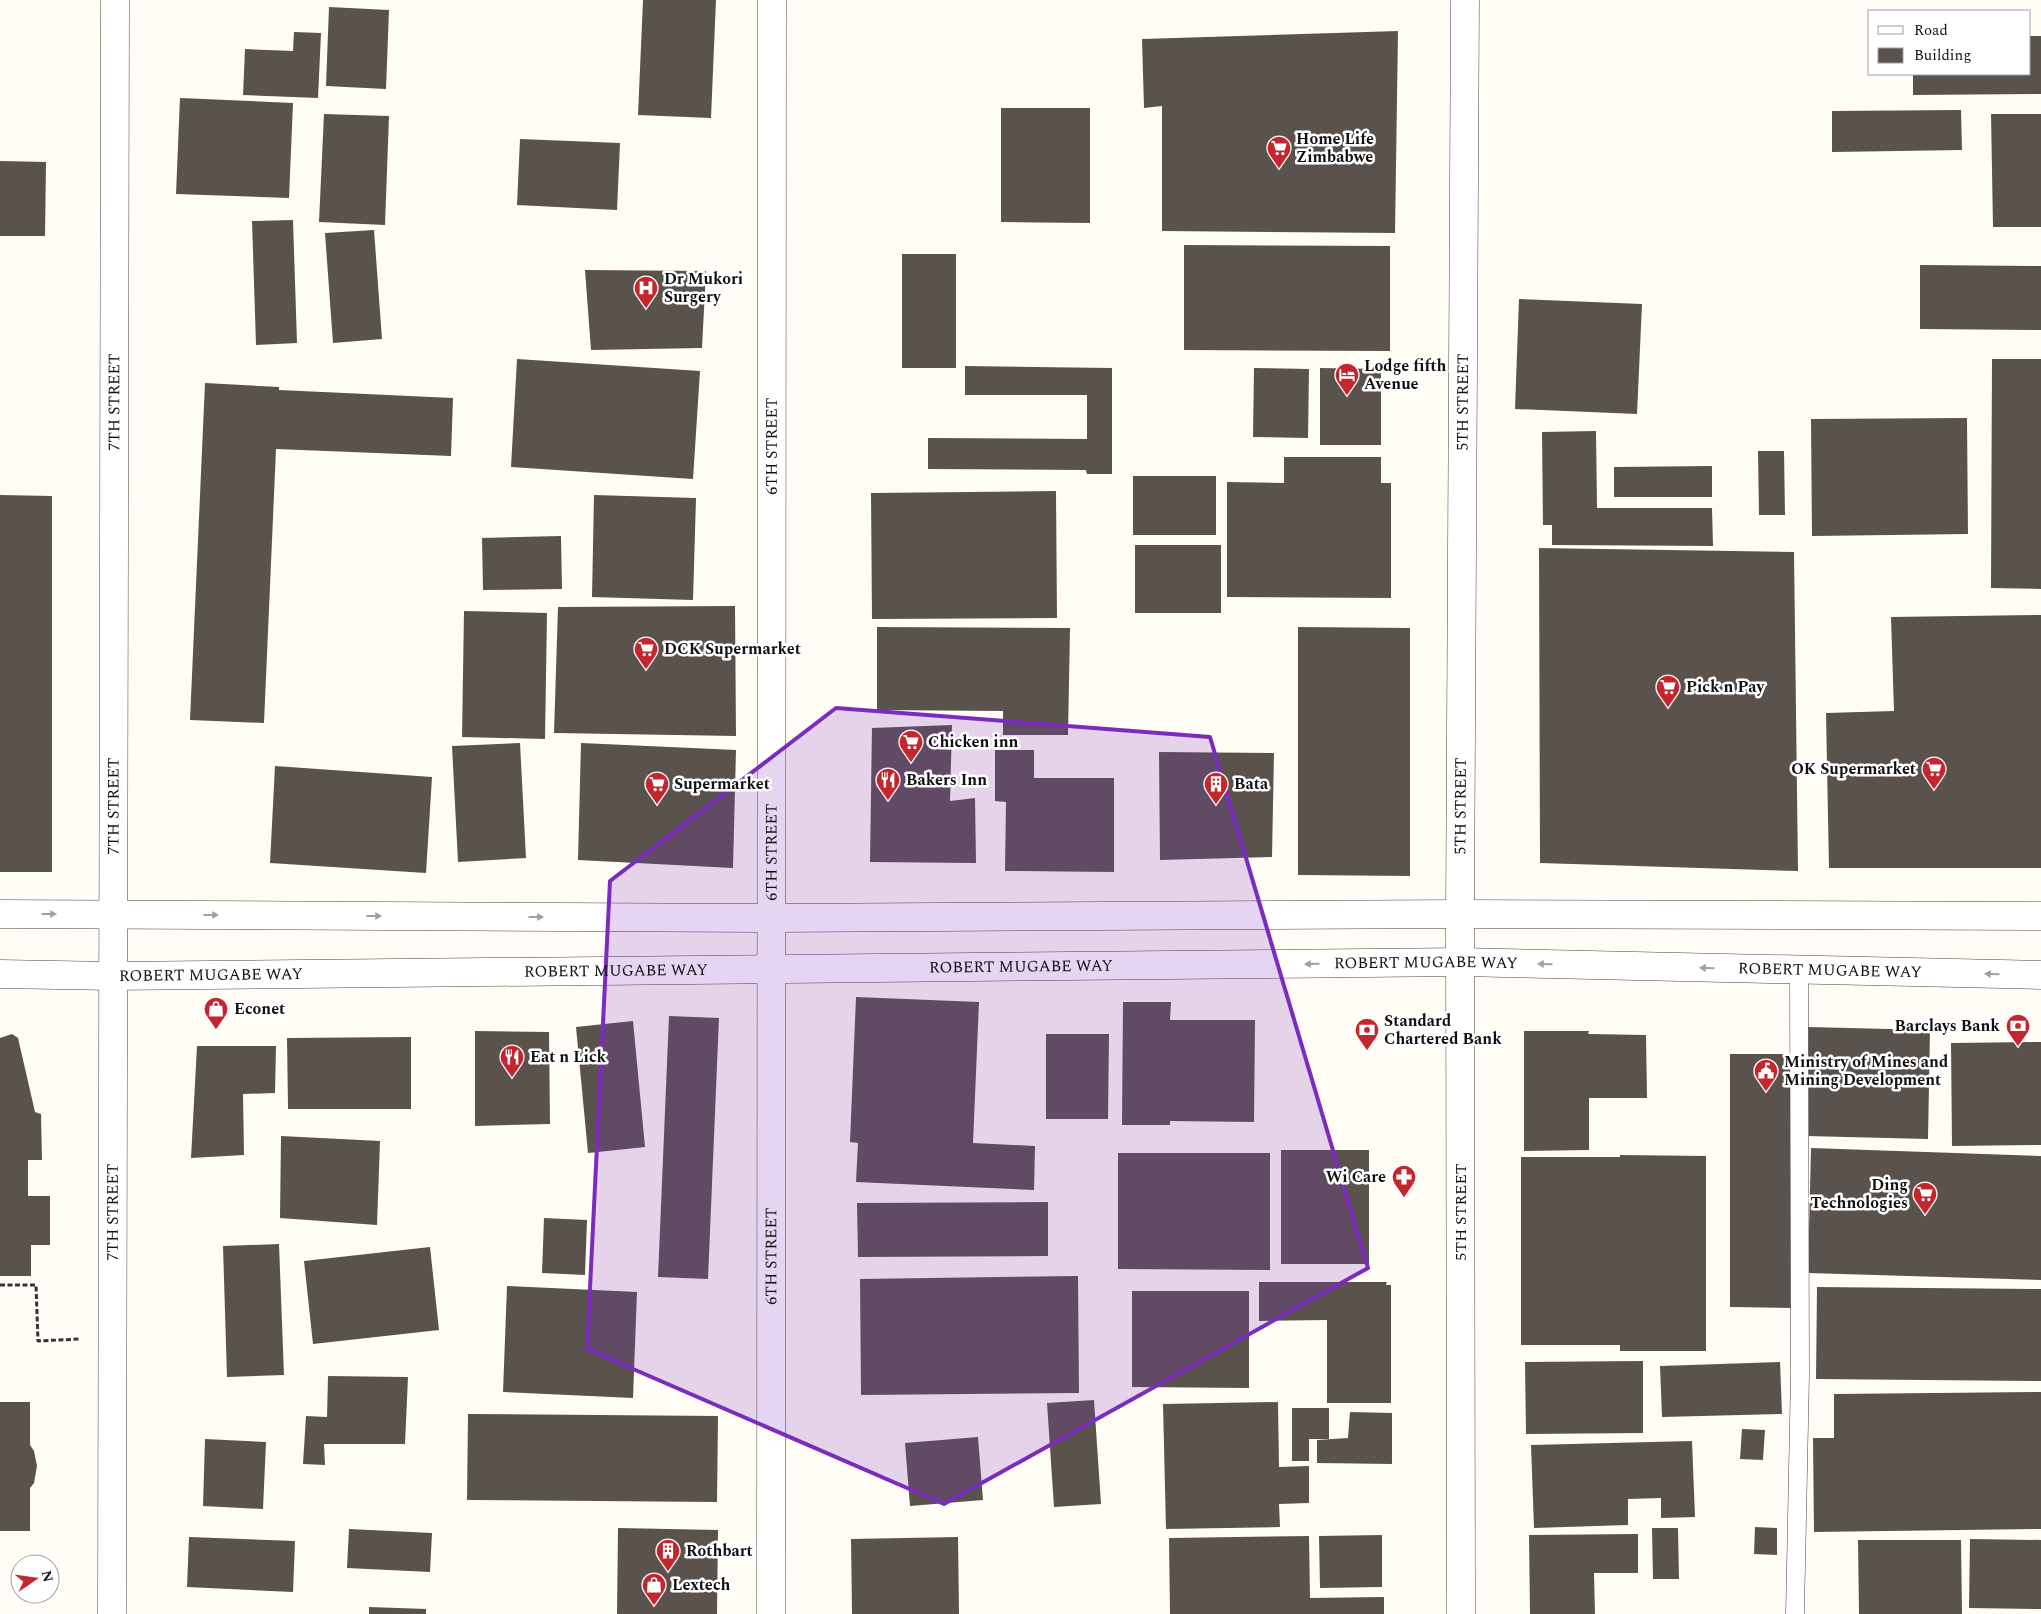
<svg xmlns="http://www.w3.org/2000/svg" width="2041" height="1614" viewBox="0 0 2041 1614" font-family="Spectral,serif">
  <rect width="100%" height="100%" fill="#fffdf5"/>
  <!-- building -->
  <path fill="#5a524d" d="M643,0H716L711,118L638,115Z
    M329,7L389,10L386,89L326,86Z
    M1398,31L1395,233L1162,231V106L1144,108L1142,39Z
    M294,32L321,33L318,98L243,95L245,49L293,51Z
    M2030,36H2041V94L1913,95V74H2030Z
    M180,98L293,103L289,198L176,194Z
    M1001,108H1090V223L1001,222Z
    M1961,110L1962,150L1832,152V111Z
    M324,114L389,116L385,225L319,222Z
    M1991,114H2041V227H1993Z
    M520,139L620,143L617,210L517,205Z
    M0,161L46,162L45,236H0Z
    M293,220L297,343L256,345L252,221Z
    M374,230L382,339L333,343L325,233Z
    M1184,245L1390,246V351L1184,350Z
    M902,254H956V368H902Z
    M1920,265L2041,266V330L1920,329Z
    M585,270L706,271L702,348L591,350Z
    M1519,299L1642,304L1637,414L1515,409Z
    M517,359L700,371L693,479L511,467Z
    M1992,359H2041V589L1991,588Z
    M965,366L1112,368V474H1087L1086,470L928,469V438L1087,439V395H965Z
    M1254,368L1309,369L1308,438L1253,437Z
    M1320,368L1381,369V445H1320Z
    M205,383L279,387V390L453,398L451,456L276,449L264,723L190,720Z
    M1967,418L1968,534L1812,536L1811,419Z
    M1596,431L1597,508H1712L1713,546L1552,545V525H1543L1542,432Z
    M1758,451H1784L1785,515H1759Z
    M1284,457H1381V483H1391V598L1227,597V482L1284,483Z
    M1712,466V497H1614V467Z
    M1133,476H1216V535H1133Z
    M1056,491L1057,618L872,619L871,493Z
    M0,495L52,496V872H0Z
    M594,495L696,498L693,600L592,597Z
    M561,536L562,589L483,590L482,538Z
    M1135,545H1221V613H1135Z
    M1539,548L1794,552L1798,871L1540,863Z
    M735,606L736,736L554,733L558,607Z
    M464,611L547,613L545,739L462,737Z
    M2041,615V868H1829L1826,713L1894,711L1891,617Z
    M877,627L1070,628L1068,735H1003V711L877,710Z
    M1298,627L1410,628V876L1298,875Z
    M952,725L950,801L975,798L976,863L870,862L872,728Z
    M520,743L526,858L458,862L452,746Z
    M581,743L736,750L733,868L578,860Z
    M995,750H1034V778H1114V872L1005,871L1006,802L995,801Z
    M1159,752L1274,753L1272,857L1160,860Z
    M275,766L432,777L426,873L270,863Z
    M856,997L979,1002L973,1143L1035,1146L1034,1190L856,1182L858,1143L850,1142Z
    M1123,1002H1171L1170,1020H1255L1254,1122L1170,1121V1125H1122Z
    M669,1016L719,1018L708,1279L658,1277Z
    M633,1021L645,1147L588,1153L576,1027Z
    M1808,1027L1930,1030L1928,1139L1806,1136Z
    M475,1031L549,1032L550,1124L475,1126Z
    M1524,1031H1589L1588,1034L1646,1035L1647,1098H1589V1150L1524,1151Z
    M12,1034L18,1038L35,1112L41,1114L42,1160H28V1196H50V1245H31V1276H0V1038Z
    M1046,1034H1109L1108,1119H1046Z
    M411,1037V1109H288L287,1038Z
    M2041,1042V1145L1952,1146L1951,1043Z
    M197,1046H276L275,1093L243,1094L244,1155L191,1158Z
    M1730,1054H1794L1793,1308L1730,1307Z
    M281,1136L380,1141L377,1225L280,1218Z
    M1811,1148L2041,1156V1280L1808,1273Z
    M1281,1150H1369V1264H1281Z
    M1118,1153H1270V1270L1118,1269Z
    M1620,1155L1706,1156V1351H1620V1345H1521V1157H1620Z
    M1048,1202V1256L858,1257L857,1203Z
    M544,1218L587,1220L585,1275L542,1273Z
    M279,1244L284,1375L227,1377L223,1246Z
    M430,1247L439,1330L313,1344L304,1261Z
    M1078,1276L1079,1393L861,1395L860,1279Z
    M1259,1282H1387L1386,1285H1391V1403H1327V1320L1259,1321Z
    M507,1286L637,1292L633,1398L503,1392Z
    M1817,1287L2041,1289V1381L1816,1379Z
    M1132,1291H1249V1388L1132,1387Z
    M1643,1361V1433L1526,1434L1525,1362Z
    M1780,1362L1782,1414L1662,1417L1660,1366Z
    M328,1376L408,1377L405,1444H324L325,1465L303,1464L306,1416L327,1417Z
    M2041,1392V1529L1814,1532L1813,1438H1834V1394Z
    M1094,1400L1101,1504L1054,1507L1047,1403Z
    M0,1402H30V1445L34,1451L37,1466L34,1483L30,1488V1531H0Z
    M1278,1402L1279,1467L1309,1466V1503L1279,1504L1280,1527L1166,1529L1163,1404Z
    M1292,1408H1329V1439H1309V1461H1292Z
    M1350,1412L1392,1413V1464L1317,1463V1440L1348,1438Z
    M468,1414L718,1416L717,1502L467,1500Z
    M1742,1429L1765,1430L1763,1460L1740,1459Z
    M978,1437L983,1500L910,1506L905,1443Z
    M205,1439L266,1442L263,1509L203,1506Z
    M1692,1441L1695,1517L1661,1518V1498L1628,1499V1525L1534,1528L1531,1445Z
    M1755,1527L1777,1528V1555L1754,1554Z
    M618,1528L718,1530L717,1614H617Z
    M1652,1528H1678L1679,1579H1653Z
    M349,1529L432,1533L430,1572L347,1568Z
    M1638,1534V1573H1594L1595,1614H1530L1529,1535Z
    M1382,1535V1587L1320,1588L1319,1536Z
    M1309,1536L1310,1598L1384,1597V1614H1170L1169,1538Z
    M189,1537L295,1541L293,1592L187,1587Z
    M958,1537L959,1614H852L851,1539Z
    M1970,1539L2041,1540V1609L1969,1608Z
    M1858,1540H1961L1962,1614H1859Z
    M369,1607L426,1609V1614H369Z"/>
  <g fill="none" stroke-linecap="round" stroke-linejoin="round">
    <defs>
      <path id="service" d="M1795,1614L1800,1375L1799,970"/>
      <g id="minor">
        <path id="s1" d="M112,1614L115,0"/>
        <path id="s2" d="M771,1614L772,0"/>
        <path id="s3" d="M1461,1614L1460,914L1465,0"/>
      </g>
      <g id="tertiary">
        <path d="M0,914L772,918L1460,914L2041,916"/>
        <path id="s4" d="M0,974L112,976L1461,962L2041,975"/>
      </g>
    </defs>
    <!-- service casing -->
    <use href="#service" stroke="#444" stroke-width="19"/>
    <!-- minor casing -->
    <use href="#minor" stroke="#444" stroke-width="29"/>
    <!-- tertiary casing -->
    <use href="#tertiary" stroke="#444" stroke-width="29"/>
    <!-- path -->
    <path stroke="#333" stroke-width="3" stroke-dasharray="5 2.5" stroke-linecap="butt" d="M0,1285H36L38,1341L79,1339V1338"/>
    <!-- service -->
    <use href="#service" stroke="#fff" stroke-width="18"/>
    <!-- minor -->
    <use href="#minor" stroke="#fff" stroke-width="28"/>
    <!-- tertiary -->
    <use href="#tertiary" stroke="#fff" stroke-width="28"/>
  </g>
  <!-- one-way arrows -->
  <defs><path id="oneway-solid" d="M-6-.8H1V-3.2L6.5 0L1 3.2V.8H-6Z" transform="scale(1.25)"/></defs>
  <g fill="#a0a0a0">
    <use href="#oneway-solid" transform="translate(49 914)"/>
    <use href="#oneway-solid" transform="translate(211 915)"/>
    <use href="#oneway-solid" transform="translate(374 916)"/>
    <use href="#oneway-solid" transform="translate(536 917)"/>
    <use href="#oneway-solid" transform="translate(1312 964) rotate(179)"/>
    <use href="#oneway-solid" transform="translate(1545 964) rotate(-179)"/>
    <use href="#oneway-solid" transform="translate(1707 968) rotate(-179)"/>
    <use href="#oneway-solid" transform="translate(1992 974) rotate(-179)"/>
  </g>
  <!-- marked area -->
  <path fill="#7b2cbf" fill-opacity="0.2" stroke="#7b2cbf" stroke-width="4" stroke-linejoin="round" d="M836,708L1210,737L1368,1268L944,1504L587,1349L610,881Z"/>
  <!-- icons -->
  <defs>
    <symbol id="supermarket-pin" viewBox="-11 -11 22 30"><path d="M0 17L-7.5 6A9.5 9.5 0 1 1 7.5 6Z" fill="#c4262e" stroke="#fff"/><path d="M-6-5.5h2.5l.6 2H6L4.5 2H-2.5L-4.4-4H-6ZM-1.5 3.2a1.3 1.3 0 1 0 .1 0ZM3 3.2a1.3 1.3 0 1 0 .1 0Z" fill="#fff"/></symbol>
    <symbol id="hospital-pin" viewBox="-11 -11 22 30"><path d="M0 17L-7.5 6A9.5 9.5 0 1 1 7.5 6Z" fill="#c4262e" stroke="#fff"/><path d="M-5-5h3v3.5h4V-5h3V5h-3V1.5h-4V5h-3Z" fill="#fff"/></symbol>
    <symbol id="hotel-pin" viewBox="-11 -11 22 30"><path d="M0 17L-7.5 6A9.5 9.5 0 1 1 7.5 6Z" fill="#c4262e" stroke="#fff"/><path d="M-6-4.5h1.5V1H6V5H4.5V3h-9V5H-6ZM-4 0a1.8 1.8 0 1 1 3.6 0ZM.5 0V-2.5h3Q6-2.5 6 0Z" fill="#fff"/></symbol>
    <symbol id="restaurant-pin" viewBox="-11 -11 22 30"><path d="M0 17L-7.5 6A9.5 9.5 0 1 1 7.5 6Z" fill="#c4262e" stroke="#fff"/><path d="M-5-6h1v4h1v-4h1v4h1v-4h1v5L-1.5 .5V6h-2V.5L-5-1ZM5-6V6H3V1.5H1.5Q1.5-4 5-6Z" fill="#fff"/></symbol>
    <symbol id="building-pin" viewBox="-11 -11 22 30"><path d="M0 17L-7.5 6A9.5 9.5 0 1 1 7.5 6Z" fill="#c4262e" stroke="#fff"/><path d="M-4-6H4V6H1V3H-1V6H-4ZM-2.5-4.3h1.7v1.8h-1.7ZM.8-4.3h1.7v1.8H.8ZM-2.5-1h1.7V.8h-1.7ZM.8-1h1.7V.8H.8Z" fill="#fff"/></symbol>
    <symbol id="shop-pin" viewBox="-11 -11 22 30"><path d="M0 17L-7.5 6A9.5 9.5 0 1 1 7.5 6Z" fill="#c4262e" stroke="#fff"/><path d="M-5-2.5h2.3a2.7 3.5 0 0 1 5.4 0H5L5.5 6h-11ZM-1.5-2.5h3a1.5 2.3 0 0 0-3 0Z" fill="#fff"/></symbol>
    <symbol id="bank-pin" viewBox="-11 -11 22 30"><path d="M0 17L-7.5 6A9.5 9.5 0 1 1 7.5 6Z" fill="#c4262e" stroke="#fff"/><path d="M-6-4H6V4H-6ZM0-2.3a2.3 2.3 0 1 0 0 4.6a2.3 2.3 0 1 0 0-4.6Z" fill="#fff"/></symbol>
    <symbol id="civic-pin" viewBox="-11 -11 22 30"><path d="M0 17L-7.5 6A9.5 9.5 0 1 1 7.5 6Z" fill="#c4262e" stroke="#fff"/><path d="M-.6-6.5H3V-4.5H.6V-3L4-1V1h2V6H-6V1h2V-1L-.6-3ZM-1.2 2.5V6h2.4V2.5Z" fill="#fff"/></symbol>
    <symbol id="pharmacy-pin" viewBox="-11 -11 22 30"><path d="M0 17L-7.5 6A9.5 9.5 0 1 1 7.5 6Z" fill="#c4262e" stroke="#fff"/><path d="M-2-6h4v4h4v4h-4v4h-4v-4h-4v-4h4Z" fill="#fff"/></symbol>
  </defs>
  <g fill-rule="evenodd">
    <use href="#supermarket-pin" x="1265" y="134" width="28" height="38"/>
    <use href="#hospital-pin" x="632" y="274" width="28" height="38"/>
    <use href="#hotel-pin" x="1333" y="361" width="28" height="38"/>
    <use href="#supermarket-pin" x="632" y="635" width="28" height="38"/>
    <use href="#supermarket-pin" x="1654" y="673" width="28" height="38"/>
    <use href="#supermarket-pin" x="897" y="728" width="28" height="38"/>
    <use href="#supermarket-pin" x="1920" y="755" width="28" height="38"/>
    <use href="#restaurant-pin" x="874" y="766" width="28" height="38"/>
    <use href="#supermarket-pin" x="643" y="770" width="28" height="38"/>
    <use href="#building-pin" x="1202" y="770" width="28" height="38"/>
    <use href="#shop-pin" x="202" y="995" width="28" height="38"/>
    <use href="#bank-pin" x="2004" y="1012" width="28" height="38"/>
    <use href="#bank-pin" x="1353" y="1016" width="28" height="38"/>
    <use href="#restaurant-pin" x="498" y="1043" width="28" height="38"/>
    <use href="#civic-pin" x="1752" y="1057" width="28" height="38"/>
    <use href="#pharmacy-pin" x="1390" y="1163" width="28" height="38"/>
    <use href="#supermarket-pin" x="1911" y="1180" width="28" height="38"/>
    <use href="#building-pin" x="654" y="1537" width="28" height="38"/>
    <use href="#shop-pin" x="640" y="1571" width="28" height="38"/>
  </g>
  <g text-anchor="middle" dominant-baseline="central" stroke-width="5" stroke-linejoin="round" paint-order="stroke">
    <!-- poi labels -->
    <g font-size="16" font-weight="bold" fill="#111" stroke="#fff" text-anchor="start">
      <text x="1296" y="139">Home Life<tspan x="1296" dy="18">Zimbabwe</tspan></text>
      <text x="664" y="279">Dr Mukori<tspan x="664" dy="18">Surgery</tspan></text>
      <text x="1364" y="366">Lodge fifth<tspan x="1364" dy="18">Avenue</tspan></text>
      <text x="664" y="649">DCK Supermarket</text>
      <text x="1686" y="687">Pick n Pay</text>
      <text x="928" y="742">Chicken inn</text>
      <text x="1916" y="769" text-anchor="end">OK Supermarket</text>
      <text x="906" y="780">Bakers Inn</text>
      <text x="674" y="784">Supermarket</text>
      <text x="1234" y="784">Bata</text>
      <text x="234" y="1009">Econet</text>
      <text x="1384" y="1021">Standard<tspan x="1384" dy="18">Chartered Bank</tspan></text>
      <text x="2000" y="1026" text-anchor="end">Barclays Bank</text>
      <text x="530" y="1057">Eat n Lick</text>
      <text x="1784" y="1062">Ministry of Mines and<tspan x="1784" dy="18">Mining Development</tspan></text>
      <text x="1386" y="1177" text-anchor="end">Wi Care</text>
      <text x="1908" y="1185" text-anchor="end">Ding<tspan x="1908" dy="18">Technologies</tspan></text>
      <text x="686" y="1551">Rothbart</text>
      <text x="672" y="1585">Lextech</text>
    </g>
    <!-- street labels -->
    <g font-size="16" fill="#111" stroke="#fff">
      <text stroke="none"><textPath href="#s1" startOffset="1212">7TH STREET</textPath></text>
      <text stroke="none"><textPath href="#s3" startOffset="1212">5TH STREET</textPath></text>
      <text stroke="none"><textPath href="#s2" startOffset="1168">6TH STREET</textPath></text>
      <text stroke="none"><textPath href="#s1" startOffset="808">7TH STREET</textPath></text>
      <text stroke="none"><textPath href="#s3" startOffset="808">5TH STREET</textPath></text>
      <text stroke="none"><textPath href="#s2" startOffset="762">6TH STREET</textPath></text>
      <text stroke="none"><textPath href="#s4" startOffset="1426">ROBERT MUGABE WAY</textPath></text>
      <text stroke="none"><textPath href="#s4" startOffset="1021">ROBERT MUGABE WAY</textPath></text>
      <text stroke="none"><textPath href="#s4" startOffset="1830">ROBERT MUGABE WAY</textPath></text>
      <text stroke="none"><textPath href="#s4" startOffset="616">ROBERT MUGABE WAY</textPath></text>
      <text stroke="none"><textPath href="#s4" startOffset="211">ROBERT MUGABE WAY</textPath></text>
      <text stroke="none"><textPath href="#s1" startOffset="402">7TH STREET</textPath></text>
      <text transform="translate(1461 1212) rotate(-90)">5TH STREET</text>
      <text stroke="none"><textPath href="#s2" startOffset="358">6TH STREET</textPath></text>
    </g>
  </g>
  <!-- legend -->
  <rect x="1868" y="10" width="162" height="65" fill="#ffffff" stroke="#a0a0a0"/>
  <rect x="1878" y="26" width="25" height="8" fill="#ffffff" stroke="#a0a0a0"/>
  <text x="1914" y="35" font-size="15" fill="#111111">Road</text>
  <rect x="1878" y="48" width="25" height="15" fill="#5a524d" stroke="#a0a0a0"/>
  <text x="1914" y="60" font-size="15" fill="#111111">Building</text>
  <!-- north arrow -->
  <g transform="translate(35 1579) rotate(77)"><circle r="24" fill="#ffffff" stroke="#a0a0a0"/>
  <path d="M0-4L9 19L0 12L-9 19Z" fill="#c4262e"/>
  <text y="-8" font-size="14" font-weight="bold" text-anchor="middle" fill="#111111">N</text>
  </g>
</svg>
